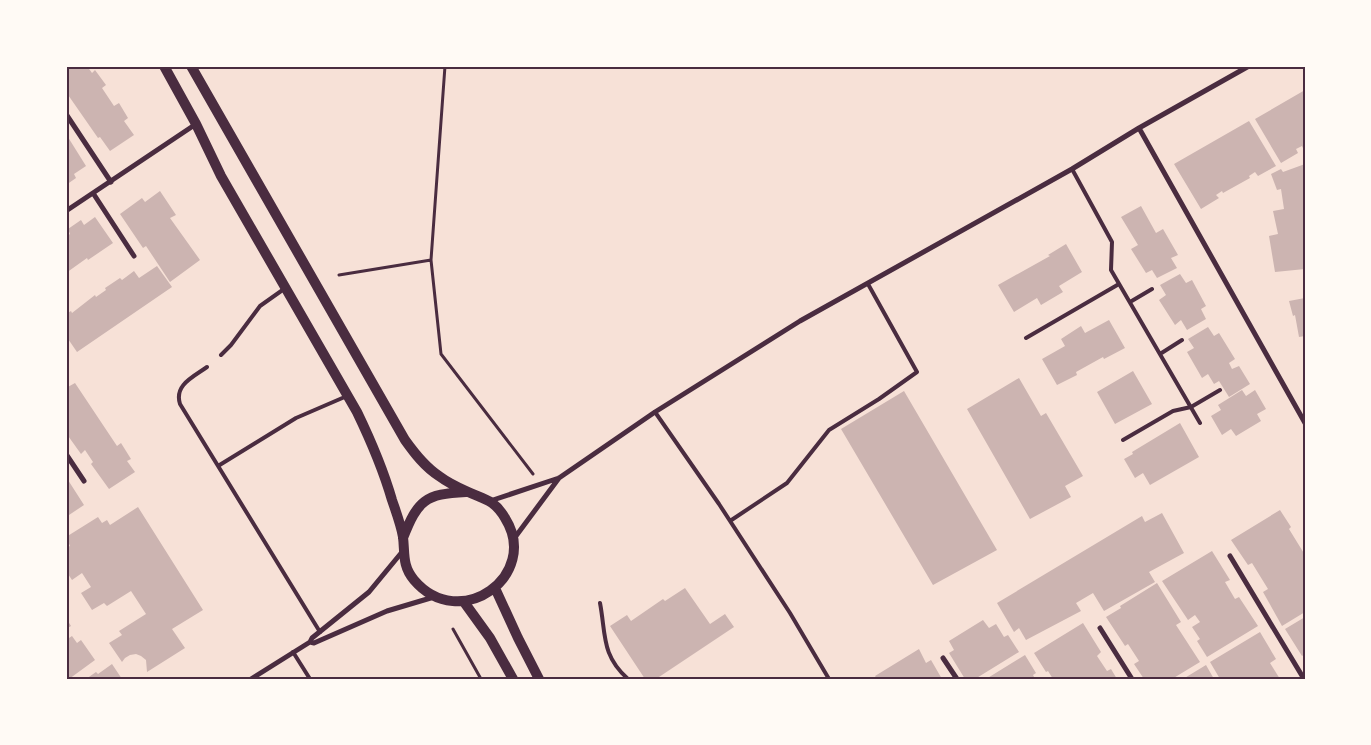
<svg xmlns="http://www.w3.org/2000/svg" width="1371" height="745" viewBox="0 0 1371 745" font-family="Poppins,sans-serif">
  <rect width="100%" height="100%" fill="#f7e1d7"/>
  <!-- building -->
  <path fill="#ccb4b1" d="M66,66H87L92,73L95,70L106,85L102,88L114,106L119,103L128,118L124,121L134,135L110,151L100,137L98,138L66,92L68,89L66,86Z
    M1305,90V147L1303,148L1302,146L1296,149L1298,153L1281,163L1255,119Z
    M1249,121L1276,166L1258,176L1255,172L1249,176L1250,178L1223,193L1222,191L1216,195L1219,198L1201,209L1174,164Z
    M66,134L86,166L74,174L76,178L66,185Z
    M1305,164V269L1275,272L1269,236L1278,234L1273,211L1284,209L1281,189L1277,190L1271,174L1281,169L1283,172Z
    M160,191L176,215L170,218L200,260L170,282L146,246L143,248L120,214L142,198L145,202Z
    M1141,206L1156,233L1163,229L1178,255L1171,258L1177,268L1157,278L1152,270L1146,273L1131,249L1138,245L1121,217Z
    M95,217L113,243L88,260L87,258L66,273V237L70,234L68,229L81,220L84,225Z
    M1066,244L1082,272L1059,286L1063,292L1041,305L1037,298L1014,312L998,285L1050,256L1048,255Z
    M157,266L172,287L77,352L66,336V314L71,311L72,313L95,295L96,297L106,290L105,288L120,278L122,280L134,271L139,278Z
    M1180,274L1186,283L1192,280L1206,306L1201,309L1206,319L1187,330L1181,320L1175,325L1159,300L1166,295L1160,285Z
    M1305,298V336L1299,337L1295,315L1293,316L1289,301Z
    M1109,320L1125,348L1104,359L1103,357L1076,372L1077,375L1057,385L1042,359L1065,346L1061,339L1081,326L1085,333Z
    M1208,327L1214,336L1219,333L1235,359L1229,363L1232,369L1239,366L1250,384L1229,397L1219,381L1214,384L1208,374L1202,378L1187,352L1194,348L1188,339Z
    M1133,371L1152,404L1115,424L1097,392Z
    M1019,378L1041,416L1046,413L1083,476L1065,486L1071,497L1030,519L967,409Z
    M75,383L117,446L121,443L131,459L127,461L135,472L109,489L91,464L93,462L85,450L81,454L66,433V388Z
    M1242,390L1246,396L1255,390L1266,409L1257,414L1261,421L1236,436L1231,429L1222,435L1211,416L1221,410L1218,405Z
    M904,391L997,550L933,585L841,429Z
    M1180,423L1199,457L1150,485L1143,473L1135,478L1124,459L1133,454L1132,452Z
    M68,480L84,505L66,517V481Z
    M138,507L203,610L172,629L185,648L147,672L146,660L141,656L136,654L130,655L125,658L122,662L109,643L122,635L119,631L146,614L131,591L107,606L104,603L92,610L81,593L91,587L82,573L72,580L66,571V555L68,553L66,548L70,546L66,537L98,517L102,523L107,520L110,525Z
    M1280,510L1291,527L1289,529L1305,555V612L1282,626L1263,592L1268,589L1252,563L1248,565L1231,540Z
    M1162,513L1184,553L1149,572L1155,582L1104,611L1093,593L1076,603L1081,611L1026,640L1019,628L1014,632L997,603L1142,516L1145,522Z
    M1212,551L1230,580L1225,582L1235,599L1239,597L1258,626L1207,657L1197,641L1200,639L1192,627L1200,622L1195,615L1188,620L1162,581Z
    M1157,583L1181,622L1176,625L1200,662L1172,679H1144L1134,664L1139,661L1128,644L1125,646L1106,617L1121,608L1120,606Z
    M685,588L710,624L725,614L734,627L656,679H645L610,626L627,615L631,621L663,599L665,601Z
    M1305,617V654L1302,656L1285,629Z
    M66,618L71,626L66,629Z
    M983,620L989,628L996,624L1004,637L1008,635L1019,652L975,679H965L949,653L954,650L949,641Z
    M1083,623L1101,652L1097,656L1107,671L1111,669L1117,679H1053L1048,671L1046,672L1034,653Z
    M1260,632L1276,659L1270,663L1280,679H1220L1210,662Z
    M72,636L77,643L81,640L95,660L69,679H66V640Z
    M919,649L926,663L931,660L942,679H877L875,676Z
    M1025,655L1036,673L1033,675L1035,679H986Z
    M112,664L122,679H86L96,672L98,674Z
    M1206,665L1214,679H1183Z"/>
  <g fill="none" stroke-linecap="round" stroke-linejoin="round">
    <!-- path -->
    <path stroke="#4a2c40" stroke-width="3" d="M445,66L431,260L441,354L533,474
      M339,275L431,260
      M453,629L481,679"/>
    <!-- service -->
    <path stroke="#4a2c40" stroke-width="4" d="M1072,169L1112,242L1111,270L1200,423
      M1130,302L1152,289
      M1026,338L1119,284
      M1160,354L1182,340
      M221,355L231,345L260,306L284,289
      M207,367C193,377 174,385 180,404L320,632
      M655,412L719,504L790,613L829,679
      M1123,440L1173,411L1191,407L1220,390
      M218,466L296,418L347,396
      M730,521L787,483L829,430L879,399L917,372L868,284
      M600,603C606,634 601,655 628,679
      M293,652L310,679"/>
    <!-- minor -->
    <path stroke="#4a2c40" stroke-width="5" d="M66,114L111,182
      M1139,128L1305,423
      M93,193L134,256
      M66,211L196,124
      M66,454L84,481
      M490,501L559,478L655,412L800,321L1072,169L1139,128L1249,66
      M513,540L559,478
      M1230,556L1304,679
      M1100,628L1132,679
      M310,642L314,643L387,611L434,597
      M943,658L957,679
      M251,679L310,642L312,638L369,592L402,552"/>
    <!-- secondary -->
    <path stroke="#4a2c40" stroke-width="10" d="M164,66L196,124L221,176L357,412C371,441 383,469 392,500C396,512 401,525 403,537C405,553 402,566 414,580C460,634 541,575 505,518C494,499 483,499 466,491C457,487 447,482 439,476C425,467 415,454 405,440L191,66
      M403,538C418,500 425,494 466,492
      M495,588L518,638L539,679
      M464,602L490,638L513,679"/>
  </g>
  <!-- border -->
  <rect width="1371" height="745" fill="none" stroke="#fffaf5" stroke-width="135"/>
  <rect x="68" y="68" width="1236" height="610" fill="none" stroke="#4a2c40" stroke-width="2"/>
</svg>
